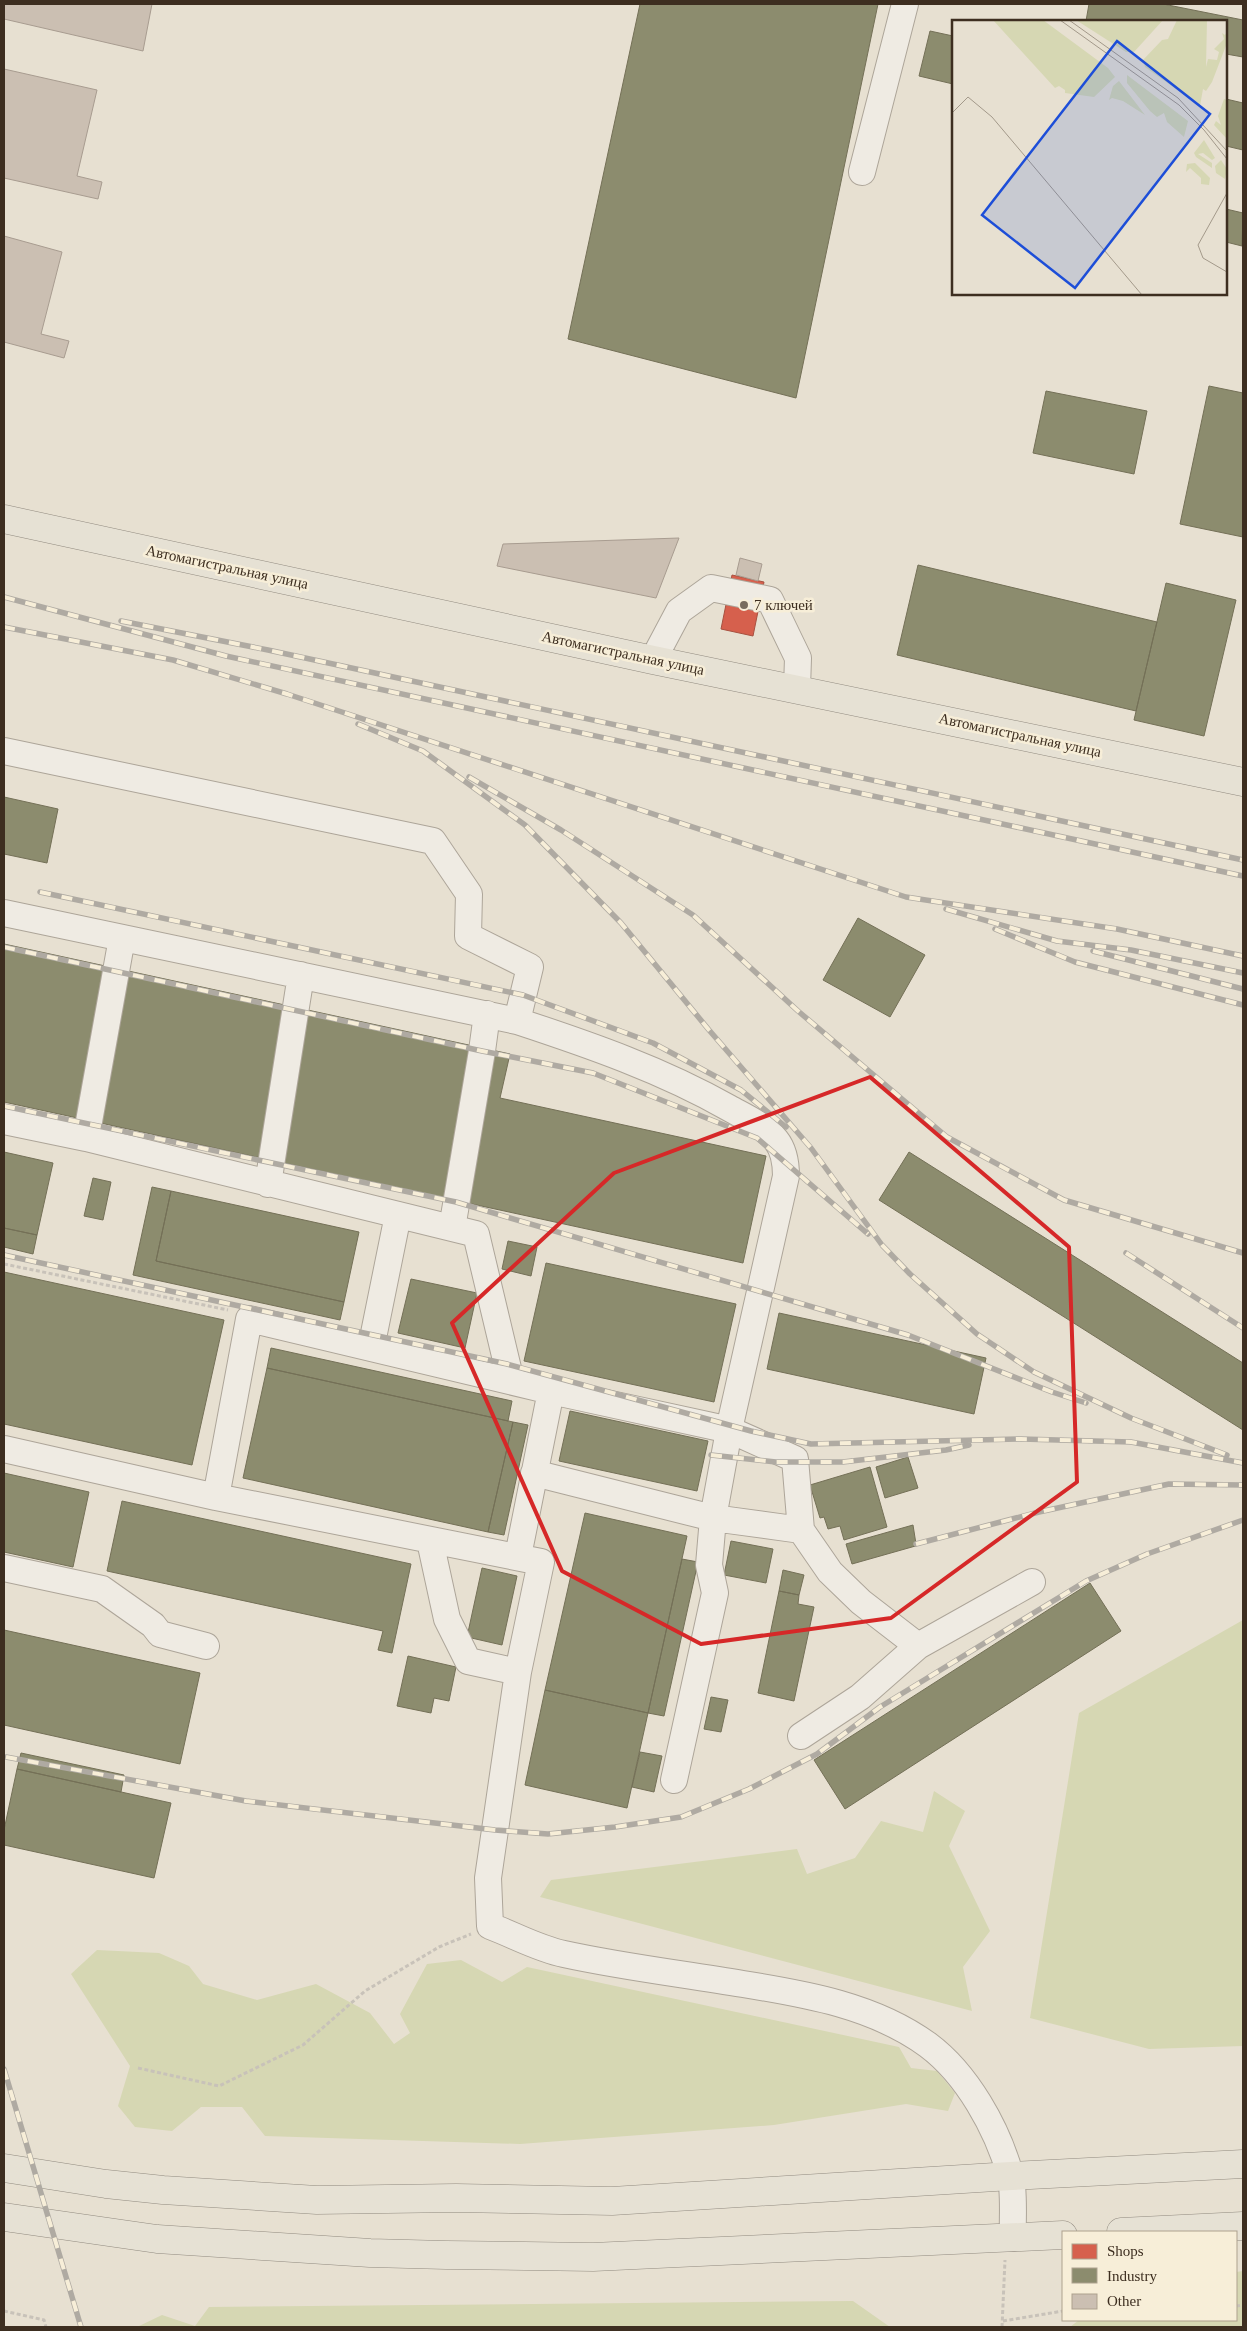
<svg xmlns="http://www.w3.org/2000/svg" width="1247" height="2331" viewBox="0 0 1247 2331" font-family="'Times New Roman',serif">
  <rect width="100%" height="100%" fill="#e7e0d1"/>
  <!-- green -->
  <path fill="#d6d7b3" d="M1243,1620V2046L1149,2049L1030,2018L1079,1713Z
    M934,1791L965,1811L949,1846L990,1931L963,1967L972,2011L540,1897L551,1880L797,1849L807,1874L855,1858L881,1821L923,1832Z
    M97,1950L159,1953L189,1966L203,1984L257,2000L316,1984L370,2013L394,2044L410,2033L400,2014L427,1964L461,1960L502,1982L527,1967L899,2047L911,2068L937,2071L955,2093L948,2111L906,2104L774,2125L520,2144L265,2136L242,2107H201L172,2131L135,2127L118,2106L130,2066L71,1974Z
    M1243,2271V2327H1070L1079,2320H1236V2272Z
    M853,2301L890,2327H137L162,2315L195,2326L209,2307Z"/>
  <!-- shops -->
  <path fill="#d6604d" stroke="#a85140" d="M732,575L764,582L753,636L721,629Z"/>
  <!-- industry -->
  <path fill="#8c8c6e" stroke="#747057" d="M640,4H878L796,398L568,339Z
    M1089,4H1163L1243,20V57L1226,54V21H1086Z
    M930,31L953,36V84L919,76Z
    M1226,99L1243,103V150L1226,146Z
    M1226,209L1243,213L1242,246L1226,242Z
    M1209,386L1243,393V537L1180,524Z
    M1046,391L1147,411L1134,474L1033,453Z
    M918,565L1157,622L1136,711L897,655Z
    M1166,583L1236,600L1204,736L1134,720Z
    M4,797L58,809L47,863L4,854Z
    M858,918L925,955L890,1017L823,980Z
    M4,944L510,1054L500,1098L766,1156L743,1263L4,1102Z
    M4,1152L53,1163L37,1235L4,1228Z
    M909,1152L1243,1363V1430L879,1200Z
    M93,1178L111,1182L103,1220L84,1216Z
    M152,1187L171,1191L156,1261L344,1302L340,1320L133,1275Z
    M171,1191L359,1232L344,1302L156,1261Z
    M4,1228L37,1235L33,1254L4,1247Z
    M508,1241L537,1247L531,1276L502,1269Z
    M546,1263L736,1304L714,1402L524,1361Z
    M4,1272L224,1320L192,1465L4,1424Z
    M411,1279L477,1293L465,1348L398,1333Z
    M779,1313L986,1358L974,1414L767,1369Z
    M271,1348L512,1401L508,1421L267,1368Z
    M267,1368L513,1422L488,1532L243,1478Z
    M570,1411L708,1441L697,1491L559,1461Z
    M513,1422L528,1425L504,1535L488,1532Z
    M908,1457L918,1488L885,1498L876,1467Z
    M870,1467L887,1527L844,1540L840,1526L828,1529L824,1517L820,1518L810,1485Z
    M4,1473L89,1492L73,1567L4,1552Z
    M122,1501L411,1564L392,1653L378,1650L383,1631L107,1571Z
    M585,1513L687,1536L648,1713L545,1690Z
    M913,1525L916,1544L919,1545L852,1564L846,1544Z
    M731,1541L773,1549L766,1583L724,1575Z
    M682,1559L698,1562L664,1716L648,1713Z
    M482,1568L517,1576L502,1645L467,1637Z
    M783,1570L804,1575L799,1595L779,1591Z
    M1090,1583L1121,1631L845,1809L814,1760Z
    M779,1591L799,1595L798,1604L814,1607L794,1701L758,1693Z
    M4,1630L200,1673L180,1764L4,1725Z
    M408,1656L456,1667L449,1701L434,1698L431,1713L397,1706Z
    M545,1690L648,1713L627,1808L525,1785Z
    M711,1697L728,1700L721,1732L704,1729Z
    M640,1752L662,1756L654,1792L632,1787Z
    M21,1753L124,1775L121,1792L17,1769Z
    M17,1769L171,1803L154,1878L4,1845V1830Z"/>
  <!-- building -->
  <path fill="#cbbfb2" stroke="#a89c90" d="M4,4H152L143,51L4,19Z
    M4,69L97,90L77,176L102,182L98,199L4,178Z
    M4,236L62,252L41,334L69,341L64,358L4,342Z
    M679,538L656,598L497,566L503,544Z
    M740,558L762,564L758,581L736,575Z"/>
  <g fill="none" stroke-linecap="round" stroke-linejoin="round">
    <defs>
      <path id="minor" d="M862,172L905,4
        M653,660L679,611L711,588L770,600L798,658L797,688
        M4,751L433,841L469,894L468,936L530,967L517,1021
        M4,913L517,1021C590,1045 662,1070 729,1108C745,1117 764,1125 776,1140C784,1150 786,1163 786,1176L730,1425L713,1518L801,1530
        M4,1121L86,1138L476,1234L511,1381
        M86,1138L122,938
        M268,1184L301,975
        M452,1228L482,1051L487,1014
        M371,1348L398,1215
        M4,1449L216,1497L541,1562L518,1672L488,1878L490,1926C514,1935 539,1949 564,1954C623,1967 684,1974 743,1984C806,1994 875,2006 928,2045C967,2074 997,2128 1010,2174C1015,2191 1012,2220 1013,2238
        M534,1473L713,1518L709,1565L715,1593L674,1780
        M216,1497L249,1319L551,1391L730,1430L795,1459L801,1530L830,1572L861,1602L918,1646
        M430,1541L447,1619L468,1661L518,1672
        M518,1556L551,1391
        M4,1568L102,1589L153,1625L160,1634L206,1646
        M801,1736L860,1697L918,1646L1032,1582"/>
      <path id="major" d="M4,519L653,660L1243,782
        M4,2168L106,2184L163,2190L317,2200L456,2198L612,2201L1011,2176L1243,2164
        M4,2217L157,2239L370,2253L446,2255L593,2257L1063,2235
        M1121,2232L1243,2226"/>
    </defs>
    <!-- minor casing -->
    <use href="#minor" stroke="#ada599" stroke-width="28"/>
    <!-- major casing -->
    <use href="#major" stroke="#928b80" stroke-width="29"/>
    <!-- path -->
    <path stroke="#c8c2b9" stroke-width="3" stroke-dasharray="4 2.5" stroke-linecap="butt" d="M4,1264L228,1310
      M138,2068L219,2086L303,2045L365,1991L439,1947L471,1934
      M1236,2306L1243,2305
      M4,2311L44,2320L46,2327
      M1003,2321L1063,2311
      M1002,2327L1005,2260"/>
    <!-- minor -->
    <use href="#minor" stroke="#efebe3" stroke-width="26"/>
    <!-- major -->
    <use href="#major" stroke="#e6e1d4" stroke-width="28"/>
    <defs>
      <path id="rail" d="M4,597L226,656L1243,876
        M121,621L268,650L1243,860
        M4,627L173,660L287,694L906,897L1117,929L1243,956
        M358,724L423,751L525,825L621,923L709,1030L811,1148L882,1245L910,1274L977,1334L1034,1372L1131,1418L1227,1455
        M469,777L561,830L693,915L798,1011L947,1137L1064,1200L1243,1253
        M40,892L523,995L653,1043L741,1090L786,1127
        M946,909L1057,941L1131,950L1243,973
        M995,929L1075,962L1243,1005
        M4,947L482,1051L593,1073L757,1138L868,1234
        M1093,951L1243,989
        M4,1106L456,1202L908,1335L1052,1392L1086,1403
        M1126,1253L1243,1328
        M4,1255L507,1364L751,1431L811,1444L1021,1439L1131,1442L1243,1463
        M711,1455L776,1462H843L946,1450L969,1445
        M916,1544L1039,1512L1169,1484L1243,1485
        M6,1757L246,1801L495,1830L548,1834L615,1827L681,1817L749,1789L817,1754L880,1707L1086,1581L1147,1554L1243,1520
        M4,2069L81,2327"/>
    </defs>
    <!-- rail casing -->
    <use href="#rail" stroke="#afaaa2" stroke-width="5.5"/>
    <!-- rail -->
    <use href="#rail" stroke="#f7eed8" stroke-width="4" stroke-dasharray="11" stroke-linecap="butt"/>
  </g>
  <!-- marked area -->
  <path fill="none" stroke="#d62828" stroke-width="4" stroke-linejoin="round" d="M870,1077L1069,1247L1077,1482L891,1618L701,1644L562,1571L452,1323L614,1173Z"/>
  <!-- markers -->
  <circle fill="#786c5e" stroke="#f7eed8" stroke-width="2" cx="744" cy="605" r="5"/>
  <g text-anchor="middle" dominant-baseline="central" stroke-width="5" stroke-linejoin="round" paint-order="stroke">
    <!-- street labels -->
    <g font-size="15" fill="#3d2e20" stroke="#f7eed8">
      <text transform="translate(227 567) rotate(12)">Автомагистральная улица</text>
      <text transform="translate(623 653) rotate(12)">Автомагистральная улица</text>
      <text transform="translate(1020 735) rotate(12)">Автомагистральная улица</text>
    </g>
    <!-- poi labels -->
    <g font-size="15" fill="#3d2e20" stroke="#f7eed8" text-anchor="start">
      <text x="754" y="605">7 ключей</text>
    </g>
  </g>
  <!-- overview -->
  <g transform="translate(952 20)">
    <rect width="275" height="275" fill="#e7e0d1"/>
    <path d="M41,0H91L156,48L163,57L142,77L113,73V70L107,66L103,68ZM124,0H211L182,32H174ZM225,0H255L254,47L256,39L265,40L267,32L262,29L272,19L270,13L273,15L275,12V23L260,62L254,71L251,69L248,86L193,47L191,40L210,20L216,19ZM175,55L236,101L232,117L215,102L212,93L205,97L198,91L175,63ZM167,61L193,95L171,81L160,78L157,80L161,66ZM272,79L275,80V119L262,105L264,101L269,105L266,96ZM252,120L263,138L260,140L251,133L246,134L260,143V148L244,137L242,133ZM269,140L275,149L273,159L264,153L263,146ZM243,143L258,158L257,165L249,164V158L238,148L234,152L235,144Z" fill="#d6d7b3"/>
    <path fill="none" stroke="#a3998a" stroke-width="1" d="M108,0L227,85L252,110L275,139M117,0L226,78L275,131M0,93L16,77L40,97L190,275M275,173L246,225L251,238L275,252"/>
    <path fill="#1d4ed8" fill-opacity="0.15" stroke="#1d4ed8" stroke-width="2.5" d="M165,21L258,94L123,268L30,195Z"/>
    <rect width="275" height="275" fill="none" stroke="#3d2e20" stroke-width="2.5"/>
  </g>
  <!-- border -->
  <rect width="1247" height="2331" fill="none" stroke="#3d2e20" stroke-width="10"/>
  <!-- legend -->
  <rect x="1062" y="2231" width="175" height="90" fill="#f7eed8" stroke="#ada18e"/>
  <rect x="1072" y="2244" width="25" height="15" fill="#d6604d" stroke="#ada18e"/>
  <text x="1107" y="2256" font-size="15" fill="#3d2e20">Shops</text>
  <rect x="1072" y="2268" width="25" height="15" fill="#8c8c6e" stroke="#ada18e"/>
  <text x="1107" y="2281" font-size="15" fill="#3d2e20">Industry</text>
  <rect x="1072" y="2294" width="25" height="15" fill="#cbbfb2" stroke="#ada18e"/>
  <text x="1107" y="2306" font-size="15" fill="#3d2e20">Other</text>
</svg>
